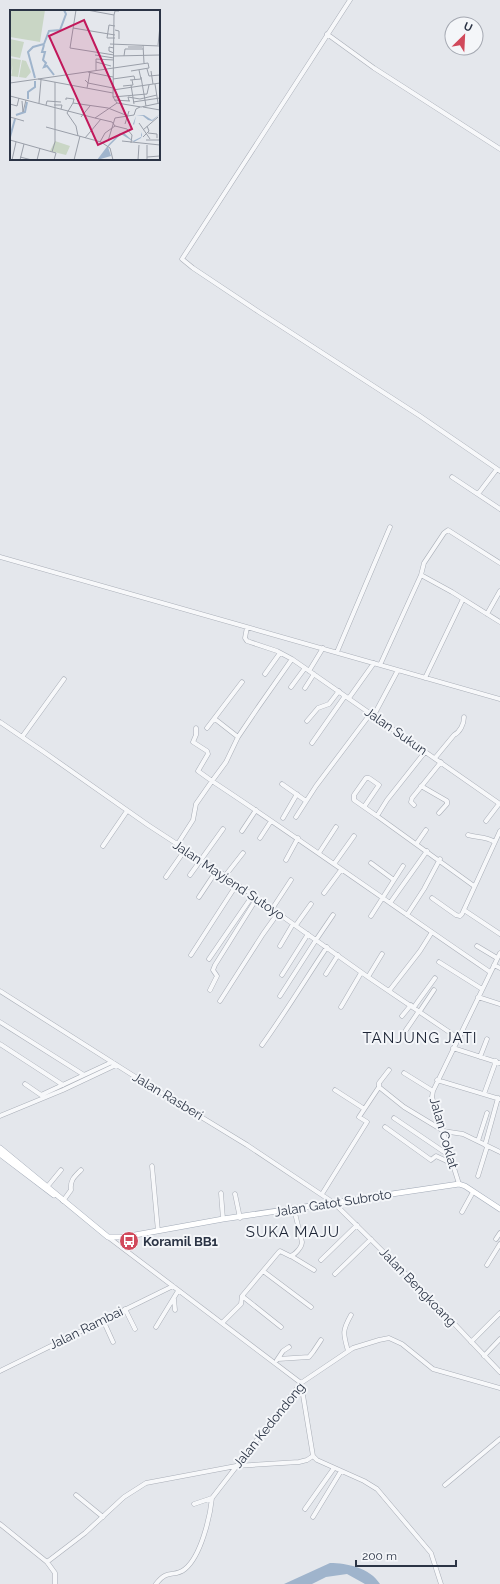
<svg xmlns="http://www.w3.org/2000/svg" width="500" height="1584" viewBox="0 0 500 1584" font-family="Raleway,sans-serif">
  <rect width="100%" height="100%" fill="#e4e7ec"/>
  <!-- water -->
  <path fill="#9fb4cc" d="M330,1563C347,1563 370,1568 380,1584H365L347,1574L326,1577L312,1584H284Z"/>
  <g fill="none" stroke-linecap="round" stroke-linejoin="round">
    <defs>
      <path id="minor" d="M350,0L182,259L193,268L259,312L420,416L500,471
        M327,34L374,68L500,149
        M452,477L500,509
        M478,494L497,469
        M0,557L500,699
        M421,575L424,563L444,533L448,530L500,563
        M487,614L500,591
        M247,627L245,638L247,641L277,651L292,659C362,707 431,756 500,804
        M337,652L390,527
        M380,665L421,575L452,592L500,622
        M309,671L323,648
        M265,674L280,653
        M425,678L463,599
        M291,687L305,668
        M305,688L314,674
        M349,698L374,663
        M374,715L398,670
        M215,719L238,737
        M307,721L318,708L329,704L339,691
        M0,722L44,752L148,825L217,870L368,977L458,1038
        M196,728V735L193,742L207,751L208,754L198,771L212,781L226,762L238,737L259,706L292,659
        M207,728L242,682
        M22,737L64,679
        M312,743L345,696
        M435,758L454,735C460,732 464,724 464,717
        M282,784L306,801
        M421,786L447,801V804L439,813
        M414,805L411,802L412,798L441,762
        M364,807L379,785L369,778H366L354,795V800L377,816L387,800L425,752
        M377,816L474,886
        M296,817L316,786L371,713
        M283,818L297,794
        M486,821L499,804
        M242,831L256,810
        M260,838L271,821
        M495,842L500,831
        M417,843L426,830
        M177,845L193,820L196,804L212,781C306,843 397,909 490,972
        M103,846L127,811
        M319,853L336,827
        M286,860L298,838
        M371,863L394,880L371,916
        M334,864L354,836
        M190,875L223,829
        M225,876L243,853
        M166,877L185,850
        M394,880L403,866
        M324,893L341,870
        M199,897L217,870
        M432,898L456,915L460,916L462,914L495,842C485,836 478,838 468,835
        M390,903L427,851
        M272,909L291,880
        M464,910L500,934
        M407,915L424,889L440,859
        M296,925L311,904
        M280,946L293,924
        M477,946L497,958
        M191,955L237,884
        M209,959L253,895
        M439,962L482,989
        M494,965L500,968
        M326,974L338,955
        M282,975L308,934
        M368,977L382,954
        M210,990L217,976L213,970L215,965L257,898
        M0,991L134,1076L247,1145L334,1203L427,1295L500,1372
        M389,991L420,951L432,932
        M280,996L316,940L333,915
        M478,997L500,1004
        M220,1001L263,934L278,913
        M341,1007L361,973
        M414,1007L435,978
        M420,1011L434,990
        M402,1016L411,1005
        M0,1022L84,1075
        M406,1030L419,1011
        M0,1044L63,1085
        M262,1045C285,1013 305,980 327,947
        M453,1048L500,1063
        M480,1057L487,1039
        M389,1070L379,1083V1087L404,1107L442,1130
        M404,1073L433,1091
        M437,1080L500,1099
        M25,1084L41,1095L112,1062
        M335,1090L363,1108
        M484,1094L496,1061
        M0,1116L63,1090L116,1065
        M394,1118L450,1156
        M385,1127L431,1160L436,1156L453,1164
        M443,1131L463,1134L500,1152
        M478,1141L487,1113
        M485,1145L498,1098
        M152,1166L158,1231
        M478,1176L487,1147
        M459,1184L432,1097L433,1091L500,953
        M47,1187L61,1170
        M221,1193L223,1219
        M235,1194L240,1218
        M322,1194L367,1122L359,1117L379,1087
        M63,1201L71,1190C70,1180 74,1177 81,1170
        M462,1212L473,1192
        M108,1237L301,1383L313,1456L317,1460L364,1481L377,1489L431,1553L441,1584
        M496,1239L500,1233
        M291,1256L314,1270
        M321,1260L357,1225
        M487,1265L500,1244
        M263,1271L311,1307
        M335,1274L371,1239
        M242,1296L281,1327
        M174,1299L175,1310
        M125,1309L135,1329
        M103,1320L113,1342
        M222,1323L241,1304L242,1296L278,1253L280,1251L290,1256C295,1255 302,1247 302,1242L294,1209
        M156,1327L178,1291
        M471,1342L500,1313
        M348,1351C343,1333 342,1331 351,1315
        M484,1356L500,1339
        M278,1359L309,1357L313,1352L321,1340
        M277,1360L283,1351L289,1347
        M0,1371L173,1286
        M445,1485L500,1439
        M76,1495L103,1517
        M194,1504L212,1498
        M305,1509L334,1468
        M313,1517L341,1471
        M0,1524L47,1562L55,1573V1584
        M47,1562L85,1533L124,1497L146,1483L236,1466L299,1462L307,1460L313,1456
        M156,1584C168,1568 174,1578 185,1569C201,1556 210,1517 212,1498L301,1383L353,1348L379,1340L389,1338L402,1344L433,1369L500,1388"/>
      <path id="major" d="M0,1148L108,1237H124L223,1219L459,1184L465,1186L500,1209
        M0,1154L54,1195"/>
    </defs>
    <!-- minor casing -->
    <use href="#minor" stroke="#a9aeb7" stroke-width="5"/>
    <!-- major casing -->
    <use href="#major" stroke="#a3abb8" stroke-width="6"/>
    <!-- minor -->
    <use href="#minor" stroke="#f7f8fa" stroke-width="4"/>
    <!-- major -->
    <use href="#major" stroke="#fff" stroke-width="5"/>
  </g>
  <!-- icons -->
  <defs>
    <symbol id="bus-disc" viewBox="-11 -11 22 22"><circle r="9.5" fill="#d1495b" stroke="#f4f6f9"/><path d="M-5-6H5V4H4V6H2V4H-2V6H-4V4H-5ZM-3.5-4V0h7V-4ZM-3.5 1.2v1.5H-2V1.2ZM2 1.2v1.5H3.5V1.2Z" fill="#fff"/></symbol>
  </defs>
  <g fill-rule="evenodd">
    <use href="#bus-disc" x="118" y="1230" width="22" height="22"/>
  </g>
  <g text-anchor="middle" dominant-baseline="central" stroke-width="4" stroke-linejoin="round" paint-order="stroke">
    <!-- street labels -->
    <g font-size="13" fill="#2b3445" stroke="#f4f6f9">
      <text transform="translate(396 731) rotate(35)">Jalan Sukun</text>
      <text transform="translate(229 880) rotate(34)">Jalan Mayjend Sutoyo</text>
      <text transform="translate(168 1096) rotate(31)">Jalan Rasberi</text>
      <text transform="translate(444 1133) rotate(74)">Jalan Coklat</text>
      <text transform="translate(333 1203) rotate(-9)">Jalan Gatot Subroto</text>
      <text transform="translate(418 1287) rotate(46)">Jalan Bengkoang</text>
      <text transform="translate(86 1328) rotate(-26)">Jalan Rambai</text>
      <text transform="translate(269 1425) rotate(-51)">Jalan Kedondong</text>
    </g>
    <!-- poi labels -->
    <g font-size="13" font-weight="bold" fill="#2b3445" stroke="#f4f6f9" text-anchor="start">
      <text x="143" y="1241">Koramil BB1</text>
    </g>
    <!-- quarter labels -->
    <g font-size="15" letter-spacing="1" fill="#1d2536" stroke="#f4f6f9">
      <text x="420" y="1038">TANJUNG JATI</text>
      <text x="293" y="1232">SUKA MAJU</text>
    </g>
  </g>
  <!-- overview -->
  <g transform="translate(10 10)">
    <rect width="150" height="150" fill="#e4e7ec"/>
    <path d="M35,0L30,32L0,27V0ZM0,29L14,32L10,48L0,46ZM0,48L11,50L8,67L1,66L3,55L0,66ZM12,50L16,51L21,62L16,68L9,67ZM45,131L60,136L56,145L40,141Z" fill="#c9d6c5"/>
    <path d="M150,104L142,111L138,110L133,106H126L124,115L131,122L132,125L131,128L124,132L111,124L98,137L101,146L87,150L99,134L110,123H114L123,131L131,127V122L123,114L126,106L134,105L142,110Z" fill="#9fb4cc"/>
    <path fill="none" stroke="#9fb4cc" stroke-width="2" d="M34,35L32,42H35L33,50L36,53L34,57L37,56L44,65M25,68L18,42L23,37L34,34L39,21L50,20L56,4L54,0M18,89V82L25,77V71M6,105L15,102L17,92M0,127L5,109"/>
    <path fill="none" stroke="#9a9fa9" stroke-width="1" d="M66,0L60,38L104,45M77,0L104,5M63,18L105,25M105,20L109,21V29M105,28H97L99,15L105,16M100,34L150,36M133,35L134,53M148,35L150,16M118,37H132M104,43L99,41V37L104,38M85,45L104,48M104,46L150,45M114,46L115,39H133M86,52V49L104,50M137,59L139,66L150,65M86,60V52L101,56M141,61L143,74M78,62L103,67M131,67L136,96M28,69L138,53L139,58L121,61M103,69L124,66L125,70M75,70L78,73L80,62M120,70L131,69L129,60M0,73L28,69L103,83M145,74L148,93M121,75L124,94M113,76L123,75L122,70M77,78L78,73L103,78M103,80L150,73M0,86L85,108L107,93L131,97L150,93M103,87L137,84L139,75M56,90V88L64,89L63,93M104,90L120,91M12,91L13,102L16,90M119,91L118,87L130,89L147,85M123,92L150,88M29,93L31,70M107,93L103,87L104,5L105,1H109M0,94L7,96L9,88M36,95L37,91L51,92M44,95H52L51,99M133,97L150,100M0,107L14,111M71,107L80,96M85,108L102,112L105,116L117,119L122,125L121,133M129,113L140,129M115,114L119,101M36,117L91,132L100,138L103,150M133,120L148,107M138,123L147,124V128M68,126L66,116L57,103L63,93L98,98L118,106M133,127L139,121L137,116M75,128L91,109M0,130L46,143L44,150M136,130H150M98,131L105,108L124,105L126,99L130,97M112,131L150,135M90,132L95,123L105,116M42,142L45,132V72M10,147L22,150M137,147L150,146M2,150L6,132M10,150L14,134M27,150L30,138M64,150L70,126M128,150L129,135M137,150V135"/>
    <path fill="#c2185b" fill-opacity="0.15" stroke="#c2185b" stroke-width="2" d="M74,10L122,119L88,135L39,26Z"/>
    <rect width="150" height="150" fill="none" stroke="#2b3445" stroke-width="2"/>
  </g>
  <!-- north arrow -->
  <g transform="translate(464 36) rotate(24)"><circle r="19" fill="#f4f6f9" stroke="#a4a8b1"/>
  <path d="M0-3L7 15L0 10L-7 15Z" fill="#d1495b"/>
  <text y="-6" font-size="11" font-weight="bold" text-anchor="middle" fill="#2b3445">U</text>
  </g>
  <!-- scale -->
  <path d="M356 1560v6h100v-6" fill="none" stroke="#2b3445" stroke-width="2"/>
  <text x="362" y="1560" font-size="12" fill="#2b3445" stroke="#f4f6f9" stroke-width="3" paint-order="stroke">200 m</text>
</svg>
